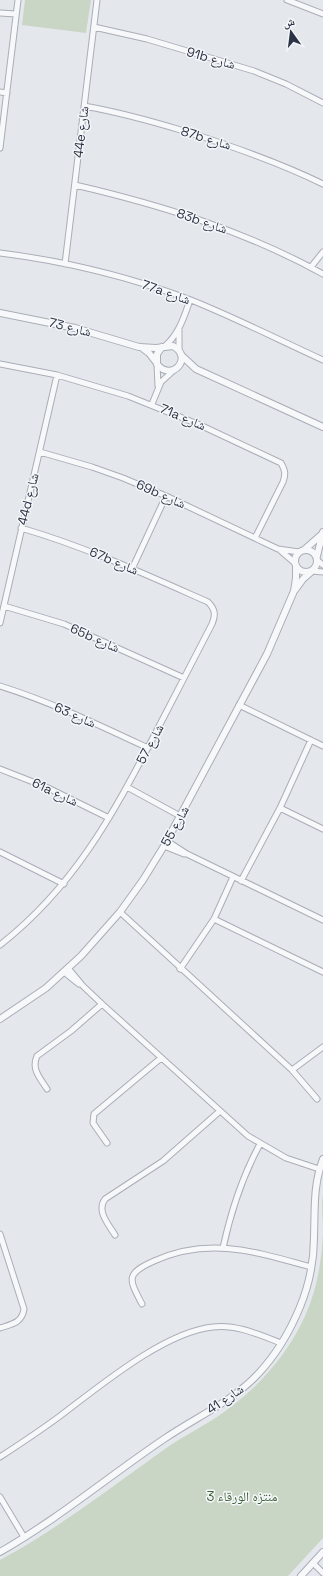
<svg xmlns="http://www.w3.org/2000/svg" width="323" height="1576" viewBox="0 0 323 1576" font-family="'Space Grotesk','Noto Naskh Arabic',sans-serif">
  <rect width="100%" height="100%" fill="#e4e7ec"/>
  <!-- park -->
  <path fill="#c9d6c5" d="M25,0H91L86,33L22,25Z
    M323,1195V1538L288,1576H0V1560C56,1530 106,1491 158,1454C176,1440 197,1430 217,1417C254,1392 286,1358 305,1316C317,1290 322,1260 323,1231C323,1219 321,1206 323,1195Z"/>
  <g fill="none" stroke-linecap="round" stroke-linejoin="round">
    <defs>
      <path id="minor" d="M287,0L323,14
        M0,13L16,14
        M94,27L147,39L254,71L286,84L323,103
        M0,92L7,93
        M84,106C118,112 151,121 184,131C232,146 278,162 323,184
        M0,148L18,0
        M75,185C161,205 245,231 323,274
        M0,253C64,261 130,277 191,300C236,318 279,340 323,360
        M65,264L97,0
        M311,267L323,252
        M165,346C179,334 184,317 190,300
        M179,351V330
        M0,364L57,375L128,396L200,425L281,463C285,470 286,474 283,482L255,538
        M157,364L158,386
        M152,404L161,382L173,371
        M40,452L92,467L123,478L166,496L278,549L299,552
        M281,551L295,563
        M318,561L323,565
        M132,569L166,496
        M312,571L323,572
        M4,606L64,624L184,678
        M0,623L57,375
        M0,686C51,702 99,725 148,748
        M239,705L323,746
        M0,769L46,787L109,818
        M127,787L180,816
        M280,808L323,829
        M167,841L187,854L323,920
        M164,846L184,854
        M0,852L64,884
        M241,881L280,808L311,740
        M120,912L292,1070L317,1099
        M214,919L323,972
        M0,945C74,887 112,816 155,734C174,697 193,661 212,624C216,615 215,609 208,602C147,575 86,547 21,528
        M68,968L83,986L102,1004L248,1136L286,1158L319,1169
        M180,969L214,919L233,877
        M64,972L79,984
        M292,1070L323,1047
        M47,1089C40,1078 31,1069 37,1056L71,1031L102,1004
        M107,1143L93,1123L94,1114L161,1058
        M0,1234L24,1309C22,1323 12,1324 0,1328
        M115,1235C109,1225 96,1211 105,1199L163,1161L220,1111
        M223,1248C231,1211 242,1177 260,1144
        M142,1304C129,1279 125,1274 154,1261C209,1236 256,1252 311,1267
        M0,1457C20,1444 41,1430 60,1416C100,1386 164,1332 213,1327C236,1324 260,1335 281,1343
        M0,1497L24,1537
        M313,1563L323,1573"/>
      <path id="tertiary" d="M0,313L75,328L139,347L156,348L173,346C194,357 172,383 157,364V354L162,347
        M141,347L149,353L156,362
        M181,355L196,369L323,427
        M295 561a11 11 0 1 1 22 0a11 11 0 1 1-22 0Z
        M304,550L321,535
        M317,556L323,532
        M295,590L303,579L311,572
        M0,1019L46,988L81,956L120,912L143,880L164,846L267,654L294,591L296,578V566
        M0,1552C58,1519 109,1476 164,1439C196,1417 232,1402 258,1374C276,1355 290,1331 300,1307C309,1285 314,1260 314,1237C315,1210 313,1185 323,1159
        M301,1576L323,1552"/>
    </defs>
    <!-- minor casing -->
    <use href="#minor" stroke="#a9aeb7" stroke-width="7"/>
    <!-- tertiary casing -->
    <use href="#tertiary" stroke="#a9aeb7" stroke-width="8"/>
    <!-- minor -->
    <use href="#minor" stroke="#f7f8fa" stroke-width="5"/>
    <!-- tertiary -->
    <use href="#tertiary" stroke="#f7f8fa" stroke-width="6"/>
  </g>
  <g text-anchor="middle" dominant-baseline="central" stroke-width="3" stroke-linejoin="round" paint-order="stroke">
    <!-- street labels -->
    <g font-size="13" fill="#2b3445" stroke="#f4f6f9">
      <text transform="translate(211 58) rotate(16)">91b شارع</text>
      <text transform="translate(81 132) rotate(-83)">44e شارع</text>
      <text transform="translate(206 138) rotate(17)">87b شارع</text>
      <text transform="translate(202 221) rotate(19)">83b شارع</text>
      <text transform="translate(166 292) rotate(19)">77a شارع</text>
      <text transform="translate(70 327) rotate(14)">شارع 73</text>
      <text transform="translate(183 417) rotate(23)">71a شارع</text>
      <text transform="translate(161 494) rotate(24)">69b شارع</text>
      <text transform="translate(28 499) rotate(-76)">44d شارع</text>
      <text transform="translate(114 561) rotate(23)">67b شارع</text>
      <text transform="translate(95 638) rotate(24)">65b شارع</text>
      <text transform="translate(75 715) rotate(24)">شارع 63</text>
      <text transform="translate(150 744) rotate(-62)">شارع 57</text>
      <text transform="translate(55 792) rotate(25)">61a شارع</text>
      <text transform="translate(175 826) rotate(-61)">شارع 55</text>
      <text transform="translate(225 1399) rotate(-34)">شارع 41</text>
    </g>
    <!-- park labels -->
    <g font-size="13" fill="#3f6138" stroke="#f4f6f9">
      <text x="242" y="1496">منتزه الورقاء 3</text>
    </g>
  </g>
  <!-- north arrow -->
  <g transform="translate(291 32) rotate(346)" stroke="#f4f6f9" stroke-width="3" paint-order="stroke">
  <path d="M0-3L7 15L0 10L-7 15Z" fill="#2b3445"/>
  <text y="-6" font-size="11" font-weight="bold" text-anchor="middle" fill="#2b3445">ش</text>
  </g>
</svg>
